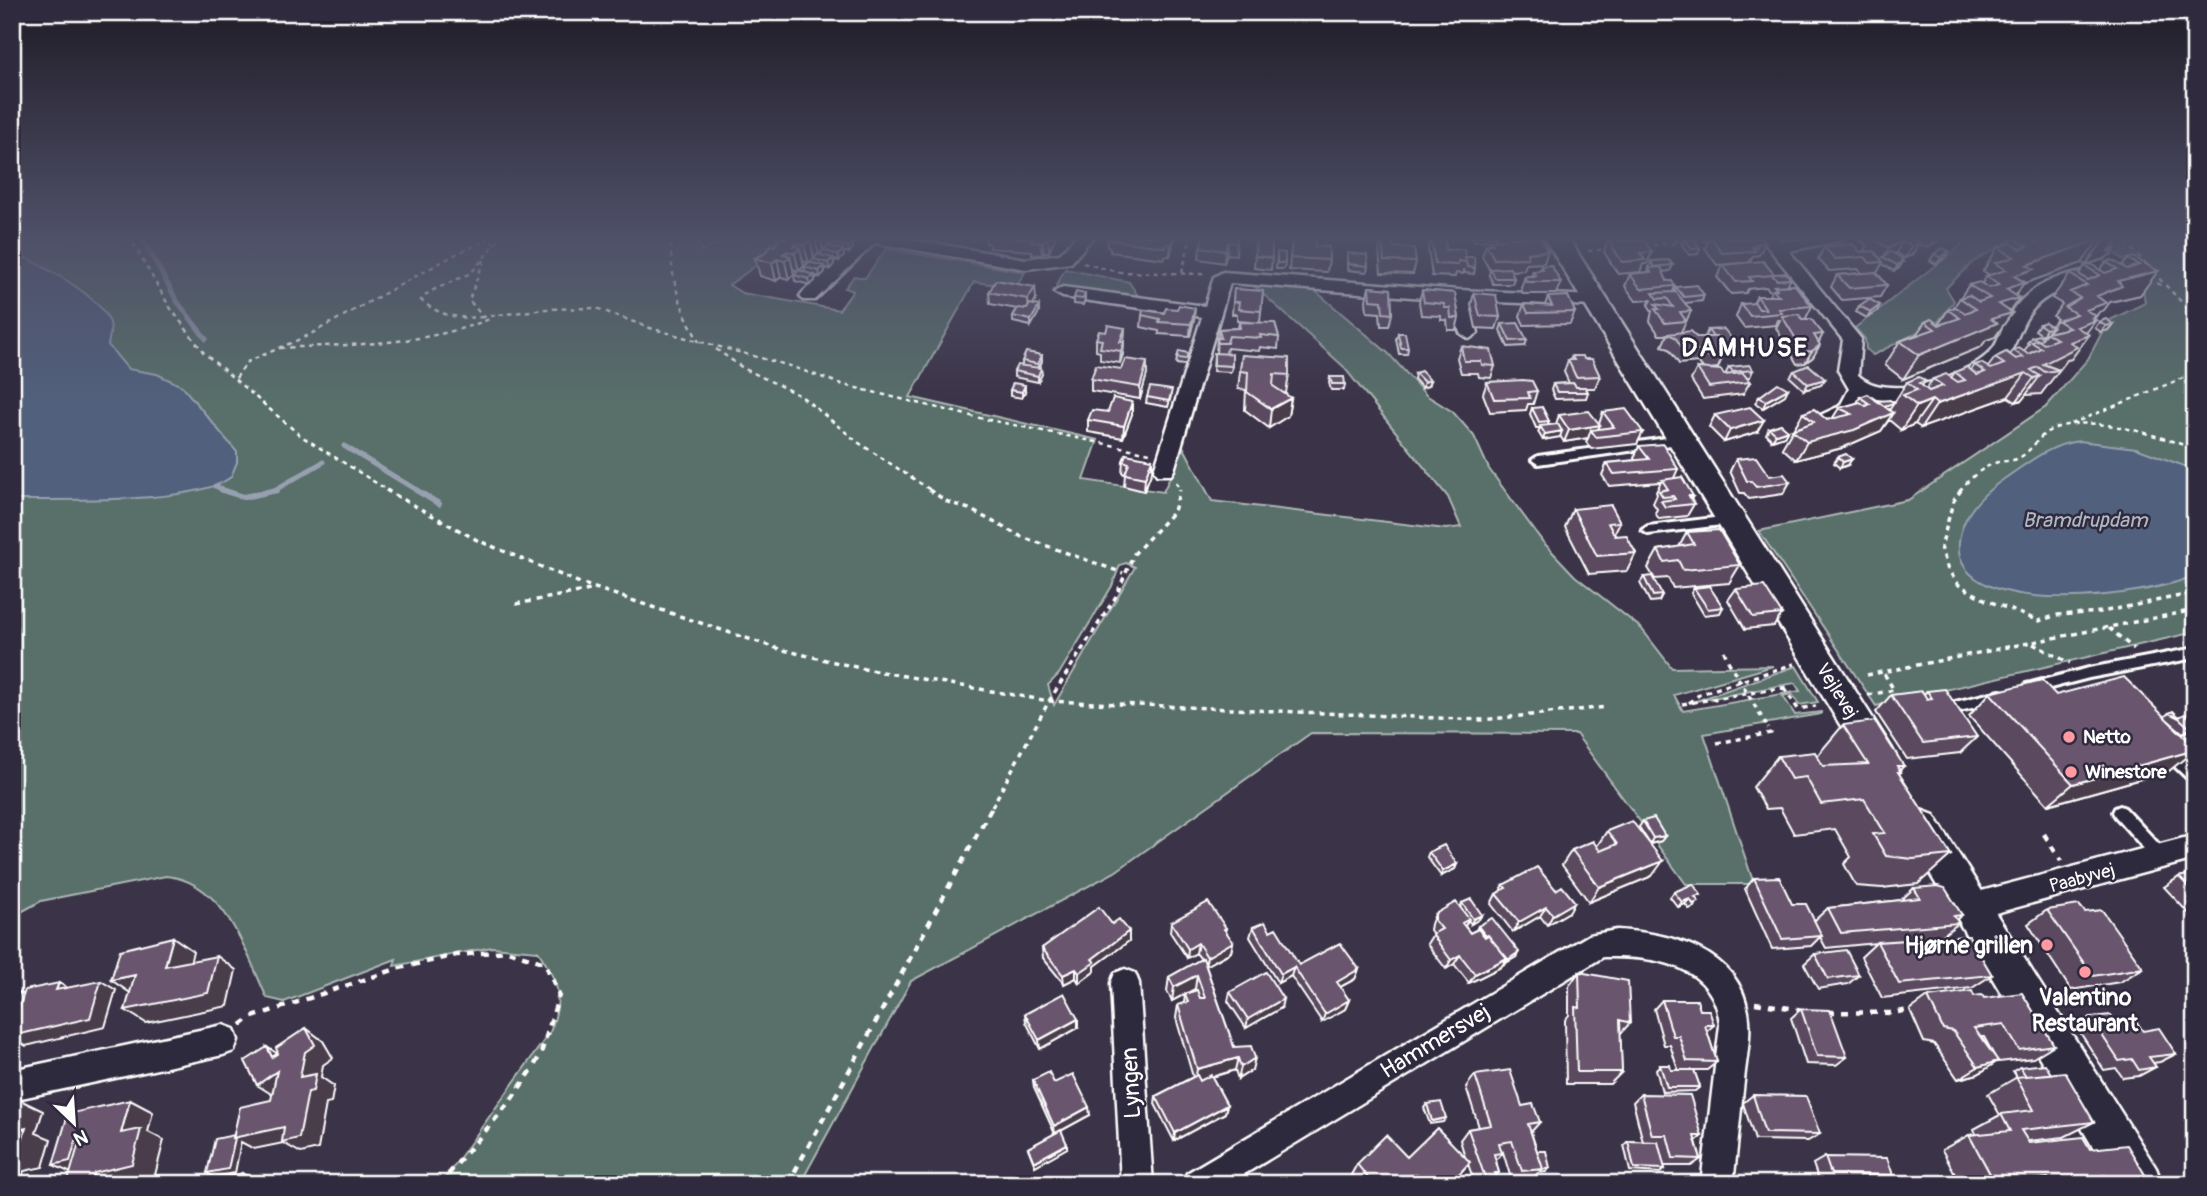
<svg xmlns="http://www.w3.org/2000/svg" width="2207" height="1196" viewBox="0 0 2207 1196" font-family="Pangolin,sans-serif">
  <rect width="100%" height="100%" fill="#3b3347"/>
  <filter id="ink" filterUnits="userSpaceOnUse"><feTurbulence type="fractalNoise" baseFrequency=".0143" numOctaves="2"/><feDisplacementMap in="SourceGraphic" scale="14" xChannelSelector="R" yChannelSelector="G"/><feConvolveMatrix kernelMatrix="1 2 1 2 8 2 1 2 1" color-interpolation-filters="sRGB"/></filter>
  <g filter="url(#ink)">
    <!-- green -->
    <path fill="#596f69" stroke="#acb7b4" stroke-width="2" fill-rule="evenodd" d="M12,236H695L701,250L748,236H797L729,285L742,293L839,310L853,291L845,288L854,276L865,278L886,249L1025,272L1016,287L974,282L910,397L1098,440L1084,480L1163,492L1184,448L1212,501L1446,529L1461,527L1448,497L1343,366L1253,285L1312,288L1388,353L1426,395L1453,412L1474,436L1489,469L1543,542L1575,576L1641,628L1672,668L1773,666L1674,695L1683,711L1800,691L1795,683L1696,701L1796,666L1818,702L1799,705L1792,694L1783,696L1795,715L1821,712V714L1704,734L1754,884H1686L1576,734L1311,733L1115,872L911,981L800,1184H441L550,1032C564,996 559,984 538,951L492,947L394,966L396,959L284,1002L267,998C246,953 225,881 166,876L41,901L12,917ZM1126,563L1135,567L1054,705L1048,685L1059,674L1112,586L1120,565Z
      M1973,236H2017L1972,263L1946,288L1954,301L1938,322L1873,355L1866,349L1865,339L1855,328Z
      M2065,236H2190L2195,239V632L1876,706L1759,531L1908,500L2046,407L2088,359L2108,321L2145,303L2141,274L2094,237L2113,255Z
      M1065,269L1129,282L1140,299L1056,287Z"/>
    <!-- water -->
    <path fill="#51617b" stroke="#97a0b0" stroke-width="2" d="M12,252C38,263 101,295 110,323C112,329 109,338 108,345L128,369L157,374L182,386L237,452V462L231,477C196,505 61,499 12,500Z
      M2079,441L2136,448L2195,470V575C2152,597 1951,623 1959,542C1962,515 1982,494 2004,479C2027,463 2051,444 2079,441Z"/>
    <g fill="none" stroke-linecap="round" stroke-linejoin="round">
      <!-- stream-far1 -->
      <path stroke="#97a0b0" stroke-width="5" d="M141,236L177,301L206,339
        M344,446L418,491
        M215,486L226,491
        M273,491L323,462"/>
      <!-- stream -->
      <path stroke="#97a0b0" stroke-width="6" d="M222,490L244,497L277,490
        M416,490L439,504"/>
      <defs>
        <path id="lane" d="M1681,436L1685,437L1686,440L1685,443L1538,464L1532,460L1538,456Z
          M1730,516L1736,520L1730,524L1648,534L1642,530L1648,526Z
          M2195,648V658L2089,678L2031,693L2026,692L2024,688L2026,684L2031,683L2089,668Z
          M2000,691L2005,692L2007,696L2005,700L1951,713L1946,712L1944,708L1946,704L1951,703Z
          M2170,747L2175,749L2195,768V783L2190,781L2165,757L2163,753L2165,749Z
          M2120,806L2125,808L2165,851L2167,856L2165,861L2160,863L2155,861L2115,816L2113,812L2115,808Z"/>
        <path id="street" d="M855,236H891L1026,259L1060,254L1076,236H1094L1071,263L1026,269L875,243L815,300H803L800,296L803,292L859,240Z
          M1759,236H1777L1781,241L1845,236L1843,240L1789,251L1861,339L1858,375C1886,403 1966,378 1991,351C1998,344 2000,332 2005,323C2021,293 2046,279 2077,272C2087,270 2095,267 2102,275L2099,279C2066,287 2035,294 2021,329C2016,340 2012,353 2002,362C1972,390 1904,408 1864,397L1854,415L1819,431L1809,424L1812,419L1840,406L1849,389L1838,370L1843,340Z
          M1223,272L1459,290L1595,296L1604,301L1595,306L1470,301L1478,333L1469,339L1460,333L1451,300L1230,283L1174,470L1171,475H1157L1154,470L1202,317L1063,297L1054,292L1063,287L1205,306L1214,277Z
          M2195,835V859L1970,920L1960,916L1956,907L1960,898L1970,894Z
          M1617,930C1670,933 1739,950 1748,1012C1752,1034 1746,1059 1744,1081C1740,1116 1737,1150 1733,1184H1701L1720,1025C1715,963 1653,956 1603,957L1228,1184H1182L1187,1173L1589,935Z
          M1125,969L1135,973L1139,983L1153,1184H1121L1111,983L1115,973Z
          M223,1025L234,1029L238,1040L234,1051L223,1055L12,1100V1070Z"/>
        <path id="secondary" d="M1543,236H1567L1891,747L1897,758L1891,769L1879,773L1867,769Z
          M1921,810L1934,815L2156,1168L2162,1184H2115L1908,837L1903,826L1908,815Z"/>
      </defs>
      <!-- lane casing -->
      <use href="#lane" stroke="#fff" stroke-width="6"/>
      <!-- street casing -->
      <use href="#street" stroke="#fff" stroke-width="5"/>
      <!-- secondary casing -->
      <use href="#secondary" stroke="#fff" stroke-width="5"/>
      <!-- path-far2 -->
      <path stroke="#fff" stroke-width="2.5" stroke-dasharray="4.5 4.5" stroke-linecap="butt" d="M129,236L169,306L204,353L301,436L389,491
        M484,236L496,245
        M672,236C668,276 680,307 699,342
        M1666,236L1679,242
        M2119,236L2148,266
        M1724,239L1751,237
        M1693,242L1713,240
        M1644,246L1685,242
        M1588,251L1608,249
        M484,260L469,300L483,317L545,309L596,308L650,328L790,366L844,385L975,417L1150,453
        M1083,263L1118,272L1204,274
        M2153,272L2195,316
        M1182,273L1191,236
        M2148,280L2164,286
        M483,317C460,319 438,316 421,300L429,292L471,273L502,236
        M280,348C353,344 423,346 492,318
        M716,349L743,368L801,396L859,443L932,491
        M236,378L247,362L307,336L458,253L488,240
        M2071,424L2195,373
        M1176,482L1180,491
        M1960,491C1968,479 1984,466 1998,462C2005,461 2013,461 2019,458C2030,452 2037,439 2047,432C2083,410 2159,436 2195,449"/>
      <!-- path-far1 -->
      <path stroke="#fff" stroke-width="3.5" stroke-dasharray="5 5" stroke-linecap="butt" d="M386,490L477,540L580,583L779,649L864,669L1049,701L1482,720L1607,707
        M929,490L948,502L969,509L1022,537L1123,573
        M1961,490L1953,502L1941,547L1948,570L1959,585L1986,600L2039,621L2058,615L2101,612L2195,593
        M516,604L595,589
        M2109,628L2134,649
        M2033,644L2070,663
        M1724,651L1728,661
        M1867,675L2195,610
        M1784,688L1798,709L1816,706
        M1868,695L1894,690L1883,672
        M1689,703L1700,694L1794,664
        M1682,704L1788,687
        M1717,743L1771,733L1768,728
        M992,807L1049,701L1115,598L1134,554L1174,511L1180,490"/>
      <!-- path -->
      <path stroke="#fff" stroke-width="4.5" stroke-dasharray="7 7" stroke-linecap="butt" d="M2044,834L2061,861
        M1755,1003L1803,1010
        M1828,1012L1892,1013L1914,1009
        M241,1025L250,1018L396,969L456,955L508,951L545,963L559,995L541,1053L532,1070L508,1104L440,1184
        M788,1184L993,805"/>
      <!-- lane -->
      <use href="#lane" fill="#2f2a3d" fill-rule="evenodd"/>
      <!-- street -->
      <use href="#street" fill="#2f2a3d" fill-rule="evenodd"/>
      <!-- secondary -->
      <use href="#secondary" fill="#2f2a3d" fill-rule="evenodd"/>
      <!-- path-bridge -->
      <path stroke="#fff" stroke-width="3.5" stroke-dasharray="5 5" stroke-linecap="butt" d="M1728,661L1768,728"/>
    </g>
    <!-- wall -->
    <path fill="#5a495e" stroke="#fff" stroke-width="2" fill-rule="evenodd" d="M786,236H831L833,242H852L853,248L849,253L843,251L844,256L839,261L833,259L834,264L830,269L824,267L825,272L820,277L814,275L815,281L810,285L795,281L794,275L798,271L793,269L789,279L781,277L776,281L760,276L755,258L764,254ZM803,261L808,263L804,267L805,272L800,271Z
      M986,236H1055V237L1049,252H1044L1042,255L1032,254V251L989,248V244L986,243Z
      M1107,236H1175L1170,256H1165L1164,259L1110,252V248L1107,247Z
      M1237,236L1236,255L1227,254L1224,263L1199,259L1200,247Z
      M1256,236L1272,258L1271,270L1254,268Z
      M1292,236L1315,246L1329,260L1327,272L1289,270Z
      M1471,236H1496L1495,239L1548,251L1544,263L1526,264L1524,270L1511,271L1514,278L1512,284H1493L1489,275L1490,271L1482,256L1486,244H1489L1490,240L1474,241Z
      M1680,236H1700L1699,238L1694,239L1700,248L1698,254L1689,255L1682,245L1685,239H1683Z
      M1710,236L1765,243L1759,255L1753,256L1749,263L1774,274L1791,279L1787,285L1812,306L1806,318L1823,334L1819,342L1813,357L1805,363L1797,364L1776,328L1780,320H1778L1776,325L1744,328L1736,317L1741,304H1753L1757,296H1769L1771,292L1766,287L1748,289L1746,293L1731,294L1717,277L1723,265L1743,263L1717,265L1705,248Z
      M1865,236H1941L1938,240L1928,248L1918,244L1912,255L1905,258L1896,253L1894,254L1903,262L1899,268L1894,271L1882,264L1877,273L1887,285L1880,297L1842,300L1831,287L1837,275L1862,273L1858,269L1829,271L1818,259L1824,247L1860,252L1867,251L1864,250L1867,245L1861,242Z
      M2032,236H2121L2112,248L2115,249L2110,255L2104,259L2086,265L2082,263L2023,284L2016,296L2019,298L2010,311L2012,313L1995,337L1986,340L1981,347L1903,379L1885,365L1900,341L1916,335L1925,322L1938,325L1948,310L1953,308L1969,285L1982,283L1988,274L1983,271L1998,247L2010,243L2013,238H2030Z
      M1431,237L1446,250L1465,257L1475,268L1474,274L1465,273L1464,269L1463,274L1456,273L1455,277L1432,276L1428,249Z
      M1382,239L1416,262L1413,274L1381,273L1379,251Z
      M1608,240L1652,252L1647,264H1643L1640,272L1618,274L1604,252Z
      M1949,251L1946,257L1937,264L1930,261L1934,254Z
      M1277,252L1285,263L1284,269H1276Z
      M1347,253L1368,266L1367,272L1347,270Z
      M2128,259L2158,271L2140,295L2110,302L2104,310L2099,312L2094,319L2086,333L2089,335L2071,359L2067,360L2041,394L2026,395L2022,400L2016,402L2008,397L1921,428L1915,424L1901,430L1889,420L1881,431L1842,448L1796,460L1782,448L1803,413L1827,420L1832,419L1839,408L1857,403L1860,397L1894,403L1907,382L1925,381L1922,386L1926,389L1933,379L1951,378L1955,372L1971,370L1975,365L1988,367L1995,358L2010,355L2013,350L2024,351L2029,344L2027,343L2032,337L2042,338L2046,333L2042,335L2035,330L2039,324L2051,326L2057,319L2053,316L2062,304L2052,298L2070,274H2079L2085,266L2100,270L2106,262L2122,266Z
      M1651,261L1673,265L1670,271L1663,272L1667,281L1675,286L1673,292H1674L1676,287L1704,295L1702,301L1685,303L1691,311L1681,332L1696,337H1706L1705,336L1708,330L1735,343L1732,349L1725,351L1718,368L1709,369L1724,375H1727L1726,373L1729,367L1753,370L1750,377H1746L1750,382L1743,394L1703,399L1691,380L1697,368H1703L1698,362L1679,364L1669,349L1662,346L1667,335H1659L1650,321L1652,311L1648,305L1651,300L1636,301L1625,286L1630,274L1648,272Z
      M1541,266L1561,282L1556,294H1523L1521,288L1525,276H1531L1533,271H1539Z
      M1369,287L1391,289L1392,314L1389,326H1381L1380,313L1367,312L1366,300Z
      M1234,289L1263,291L1260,322L1279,337L1278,349L1260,347L1259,351L1227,348L1226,354L1232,366L1231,372L1213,371L1214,353H1216L1217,338H1218L1219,329L1238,328L1239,322H1250L1237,321V314H1232Z
      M1422,290L1455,293L1459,318L1456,330H1448L1447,320H1441V316L1421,315L1419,302Z
      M989,292L1036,299L1033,304L1039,312L1031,326L1013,322V316L1017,309L990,304Z
      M1474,293L1500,317L1496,329L1476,328L1471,305Z
      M1085,294V300L1083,305L1074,304V298Z
      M1548,297L1575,312L1570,324L1524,325L1520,316L1524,304L1545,305Z
      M1859,306L1877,311L1867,318L1856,312Z
      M1142,315L1194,320L1190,336L1159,334V331L1141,327Z
      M2099,322L2113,324L2108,330L2101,332L2095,328Z
      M1502,324L1527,340L1525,346L1508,347L1500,330Z
      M1125,328L1123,354L1120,363L1100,360V352L1096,351V339L1106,332Z
      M1398,333L1408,348L1407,354H1399L1396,339Z
      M1461,346L1495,366L1491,378L1479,377L1478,373H1461L1457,358Z
      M1188,353V359L1185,365L1176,364L1177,358Z
      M1042,355V361L1039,368L1042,374L1038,382L1014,377V371L1022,365V361Z
      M1242,355L1289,375L1286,393H1282L1291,398L1288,416L1269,428L1245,410L1246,390L1238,389Z
      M1572,356L1584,359L1600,376L1595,388H1586L1588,392L1586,398L1555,399L1551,390L1553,384L1569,383L1564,372L1568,360H1570Z
      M1121,369L1147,374L1140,399L1091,391V379Z
      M1794,371L1825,379L1821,385L1804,390L1790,377Z
      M1415,373L1430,380L1428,386L1422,388L1414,379Z
      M1330,377L1345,384L1344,390H1331L1329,383Z
      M1487,382L1537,391L1533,404H1528L1526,410L1490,412L1483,394Z
      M1010,390L1025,392L1022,398L1010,396Z
      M1785,395L1763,408L1755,403L1759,397Z
      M1171,396L1168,407L1146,403L1147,397Z
      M1532,408L1549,421L1547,425L1556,424L1559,415L1599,424L1603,412L1643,432L1637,444L1591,449L1586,442L1588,438L1564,442L1560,436L1543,440L1538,432L1540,428H1536L1530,414Z
      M1108,412L1132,414L1123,438L1088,432V420Z
      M1715,415L1757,432L1724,442L1709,427Z
      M1769,428L1788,430L1784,436L1772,440L1766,434Z
      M1639,446L1678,469L1674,478L1693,496L1691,500L1694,504L1687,516L1659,519L1655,513L1657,509L1653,503L1657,494L1656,492L1661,482L1609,486L1602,475L1607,463L1635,460L1634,458Z
      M1126,454L1152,471L1144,491L1124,486L1125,474L1122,473L1123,461Z
      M1838,457L1848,465L1840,468L1834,463Z
      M1736,459L1769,476L1790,482L1783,494L1749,499L1744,493H1740L1730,471Z
      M1573,509L1620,522L1614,534L1636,553L1627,571L1589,574L1565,527Z
      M1687,532L1740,565L1729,583L1673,588L1668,578L1655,579L1648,568L1658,550L1679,547Z
      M1644,577L1662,595L1659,601L1650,602L1640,583Z
      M1694,588L1723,607L1720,613L1704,615L1691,593Z
      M1736,589L1782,614L1774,626L1745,629L1728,600Z
      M1927,691L1977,737L1960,753L1907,759L1876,712L1891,695L1924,694Z
      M1990,693L2056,695L2164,717L2169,713L2195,722V727L2191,730L2183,733L2170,722L2169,771L2048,805L1969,716Z
      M1843,725L1904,766L1900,770L1901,772L1899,774L1951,855L1918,884L1882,888L1856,886L1844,864L1851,857L1835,829L1794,834L1780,808L1766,809L1753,787L1778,756H1817Z
      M1643,821L1665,836L1661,841L1650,844L1652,876L1589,902L1562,865L1572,850L1597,846L1607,831L1648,841L1639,827Z
      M1429,852L1457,864L1455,869L1441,876L1427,857Z
      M2195,873V915L2191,916L2164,887L2179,877Z
      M1754,878L1814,921L1828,908L1901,900L1914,888L1962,915L1957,919L1959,923L1940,937L1904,940L1992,975L1972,988L1882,998L1861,957L1876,943L1826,948L1820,937L1811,946L1772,949L1745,889Z
      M1503,885L1556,890L1569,912L1547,925L1540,916L1513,932L1491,904L1496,894L1500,892Z
      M1674,892L1697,900L1694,907L1689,909L1685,904L1678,907L1670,897Z
      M1462,903L1479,919L1471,924L1468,920L1465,926L1470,933L1476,930L1478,926L1516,957L1502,965L1501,967L1469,983L1454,964L1446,969L1427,944L1433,934L1430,930L1431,924L1435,914L1460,908Z
      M2047,910L2085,912L2143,968L2120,982L2071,990L2028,924Z
      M1171,922L1226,928L1225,932L1233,942L1231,952L1206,966L1234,1047L1252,1070L1238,1079L1235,1070L1212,1077L1227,1105L1225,1113L1174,1141L1155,1104L1156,1096L1193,1077L1176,1018L1178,1005L1184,1003L1185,994L1172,1001L1167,991L1169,977L1201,959L1196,953L1187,958L1170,932Z
      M1112,924L1129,941L1095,966V971L1079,983L1076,978L1064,984L1043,958L1042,948Z
      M1253,927L1270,931L1299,965L1359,969L1355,979L1340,987L1349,1000L1345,1009L1322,1022L1291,976L1278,983L1250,937Z
      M2195,948V961L2188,952Z
      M1815,954L1859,975L1848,984L1818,989L1804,964Z
      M1579,972L1630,1023L1620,1034L1622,1072L1610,1084H1566L1565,1020L1569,1015V986Z
      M1230,992L1281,1008L1246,1028L1228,1001Z
      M1974,996L1984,998L2054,1045L2033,1058L1999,1062L1998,1061L1978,1074L1958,1079L1934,1044L1924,1042L1910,1010L1928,997ZM1981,1037H1984L1996,1059Z
      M1662,1000L1700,1010L1714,1025L1707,1031L1717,1062L1707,1070H1694L1700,1087L1695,1091L1662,1092L1656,1069L1660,1065L1671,1070H1678L1670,1045H1664L1654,1009Z
      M1801,1009L1847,1057L1836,1065L1806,1064L1791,1018Z
      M1025,1014L1078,1028L1040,1049L1026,1022Z
      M2090,1017L2115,1021L2143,1031L2176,1054L2160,1062L2153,1063L2156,1067L2139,1076L2123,1078L2116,1068L2104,1070L2076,1026Z
      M2020,1067L2051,1074L2094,1122L2064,1137L2028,1141L2029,1143L2090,1149L2147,1178L2133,1184H1960L1942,1150L1969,1135L1976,1134L1974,1129L2000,1115L1988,1094L2017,1077L2013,1071Z
      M1475,1075L1522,1106L1540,1122L1531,1132L1537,1151L1550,1168L1546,1172L1538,1173L1532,1179L1512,1182L1503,1152L1496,1160L1499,1173L1496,1176L1498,1182L1496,1184H1475L1468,1164L1451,1184H1358L1351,1175L1357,1164L1407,1157H1465L1460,1140L1468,1129L1479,1127L1466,1087Z
      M1033,1080L1054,1083L1090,1115L1055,1134L1067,1148L1035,1166L1028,1148L1055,1134L1034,1088Z
      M1641,1094L1702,1136L1696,1141L1701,1159L1691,1166H1664L1665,1169L1660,1173L1630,1171L1624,1145L1628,1141L1643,1142L1633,1102Z
      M1753,1095L1820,1134L1808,1141L1755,1140L1743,1103Z
      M1427,1104L1446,1118L1443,1122L1430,1124L1424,1108Z
      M1825,1157L1893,1175L1880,1182L1819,1181L1813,1164Z"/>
    <!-- shaded-wall -->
    <path fill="#4a3c4c" stroke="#fff" stroke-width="2" d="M805,236H806L808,242L810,240L814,258L809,263L802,238Z
      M813,236H820L823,250L819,255L815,237Z
      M826,236H831L833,243L828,247Z
      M1050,236H1055V237L1049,252L1048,240Z
      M1173,236H1175L1174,241L1170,256L1171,244Z
      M1936,236H1941L1938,240L1928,248Z
      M2121,236L2109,251L2115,249L2110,255L2104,259L2086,265L2103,241Z
      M2099,239L2082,263L2023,284L2013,300L2019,298L2008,314L2012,313L1995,337L1986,340L1981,347L1903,379L1919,355L1989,313L2014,276L2027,265Z
      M1043,240L1044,252L1042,255L1041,243Z
      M1903,241L1896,253L1885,258L1884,257L1889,248Z
      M852,242L853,248L849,253L848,247Z
      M1228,242L1227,254L1224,263L1225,251Z
      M796,243L798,250L800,248L804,266L799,271L793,246Z
      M1919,243L1912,255L1905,258L1912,246Z
      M843,250L844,256L839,261L838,255Z
      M787,251L788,258L790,256L794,274L789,279L783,254Z
      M1949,251L1946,257L1937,264L1941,258Z
      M833,258L834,264L830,269L828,263Z
      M777,259L781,277L776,281L772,263Z
      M1903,259L1899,268L1894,271L1901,261Z
      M824,266L825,272L820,277L819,271Z
      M2158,271L2140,295L2110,302L2104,310L2099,312L2092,322L2096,320L2083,337L2089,335L2071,359L2067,360L2059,370L2043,364L2068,334L2097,296L2118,281Z
      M814,275L815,281L810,285L809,279Z
      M1035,287L1036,299L1029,312L1028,299Z
      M1880,305L1877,311L1867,318L1871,312Z
      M1039,306V312L1031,326V320Z
      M1195,308L1194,320L1190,336L1191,324Z
      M2113,324L2108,330L2101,332L2106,326Z
      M2052,327L2047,333L2042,335L2046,329Z
      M1125,328L1124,340L1120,351V342Z
      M1124,342L1123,354L1120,363L1121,351Z
      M1735,343L1732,349L1725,351L1727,348L1720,346Z
      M1820,345L1813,357L1805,363L1812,351Z
      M1042,355V361L1038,370V364Z
      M1147,362V374L1140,399V387Z
      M1041,368L1042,374L1038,382V376Z
      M2026,373L2008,397L1921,428L1937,404Z
      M2040,376L2022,400L2016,402L2034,378Z
      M1825,379L1821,385L1804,390L1808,384Z
      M1430,380L1428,386L1422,388L1424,382Z
      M1025,385V392L1022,398V392Z
      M1788,389L1785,395L1763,408L1766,401Z
      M1291,398L1288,416L1269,428L1271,409Z
      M1932,400L1915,424L1901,430L1917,406Z
      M1132,402V414L1123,438L1124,426Z
      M1894,403L1890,409L1879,412L1883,406Z
      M1893,413L1881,431L1842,448L1796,460L1807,442Z
      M1764,420L1757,432L1724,442L1730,430Z
      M1600,425L1595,436L1591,430L1588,438L1564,442L1569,430Z
      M1788,430L1784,436L1772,440L1776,434Z
      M1562,431L1560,437L1543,440L1545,434Z
      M1152,459V471L1144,491L1145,478Z
      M1852,459L1848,465L1840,468L1843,462Z
      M2195,726L2191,730L2183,733L2190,728Z
      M2195,750L2169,771L2048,805L2073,784Z
      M1665,836L1661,841L1650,844L1653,838Z
      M1663,861L1652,876L1589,902L1599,887Z
      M1457,864L1455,869L1441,876L1443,871Z
      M1690,899L1685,904L1678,907L1682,902Z
      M1575,902L1569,912L1547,925L1553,915Z
      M1546,907L1540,916L1513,932L1519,922Z
      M1482,915L1479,919L1471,924L1473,919Z
      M1129,931V941L1095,966V971L1079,983V973L1092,959Z
      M173,937L193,951L186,980L165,966Z
      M1233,942L1231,952L1205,966L1207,957Z
      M1198,943L1196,953L1187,958L1188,949Z
      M1519,952L1516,957L1503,965L1506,961Z
      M1460,955L1454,964L1446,969L1451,960Z
      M217,956L236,970L228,1006L146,1023L125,1010Z
      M1507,958L1501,967L1469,983L1475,974Z
      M1294,967L1291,976L1278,983L1281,974Z
      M1076,969V978L1064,984L1063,975Z
      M1359,969L1355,979L1333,991L1337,982Z
      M135,975L132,994L111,980Z
      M1197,975L1195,989L1172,1001L1174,987Z
      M101,981L116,990L105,1027L26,1046L12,1038V1012L19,992L35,1001Z
      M59,983L74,992L56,990Z
      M1283,999L1281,1008L1246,1028L1248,1019Z
      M1349,1000L1345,1009L1322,1022L1325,1014Z
      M1078,1019V1028L1040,1049L1039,1040Z
      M306,1028L323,1041L333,1058L323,1065L321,1077L334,1086L331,1103L326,1104L318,1149L301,1153L283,1143L254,1149L241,1142L235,1173L214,1177L207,1173L233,1138L300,1077Z
      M267,1047L286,1059L272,1057Z
      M1238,1058L1235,1070L1195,1082L1197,1069Z
      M1255,1058L1252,1070L1238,1079L1241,1067Z
      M1998,1061L1978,1074L1958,1079L1978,1067Z
      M277,1071L276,1097L257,1085Z
      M18,1099L43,1111L36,1133L51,1139L43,1167L24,1171L20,1184H12V1117Z
      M130,1100L153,1112L148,1132L164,1140L155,1175L118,1184H91L94,1173L121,1133Z
      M1227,1105L1225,1113L1174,1141L1175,1133Z
      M1089,1107L1090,1115L1055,1134L1054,1126Z
      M77,1137L102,1148L78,1176L53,1165Z
      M1067,1144V1148L1035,1166L1034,1162Z
      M242,1173L249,1177L248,1184H240Z"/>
    <!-- building -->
    <path fill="#69556d" stroke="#fff" stroke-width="2" d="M786,236H805L802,238L810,240L805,245L796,243L793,246L800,248L795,253L787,251L783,254L790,256L785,261L777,259L772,263L755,258L764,254L771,245L774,246L781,237L784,238Z
      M988,236H1050L1048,240H1043L1041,243L1031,242L1033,239Z
      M1108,236H1173L1171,244H1166L1164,247L1110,240L1111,236Z
      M1203,236L1227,238L1228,236H1237V243L1228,242L1225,251L1200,247Z
      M1256,236H1272V258L1255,256Z
      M1293,236H1315V246L1329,247V260L1290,258Z
      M1539,236L1548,251L1527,253L1528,258L1494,259L1486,244H1493L1490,240Z
      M1710,236H1724L1727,239L1761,238L1765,243L1755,244L1757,247H1752L1755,251L1722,253Z
      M1875,236H1906L1919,243L1912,246L1903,241L1889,248L1871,238Z
      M2023,236H2027L2036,242L2043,239L2037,236H2120L2103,241L2099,239L2027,265L2034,269L2014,276L2025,282L2006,289L2019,298L1999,304L2012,313L1991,319L1997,323L1919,355L1900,341L1935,329L1925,322L1931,319L1939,325L1960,318L1948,310L1956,307L1965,313L1976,309L1960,298L1969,295L1979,302L1990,298L1969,285L1979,282L1989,288L1999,285L1986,276L2006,270L1995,263L2014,257L1998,247L2011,243L2021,249L2027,247L2013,238Z
      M1431,237L1445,238L1446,250L1464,249L1466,262L1458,261V265L1435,264Z
      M837,238L852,242L848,247L832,243Z
      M1693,238L1700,248L1692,249L1685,239Z
      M1382,239L1393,240V247L1414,248L1416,262L1384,261Z
      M1608,240H1644L1652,252L1640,253L1645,260L1622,262Z
      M1853,244L1860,252L1874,251L1883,262L1870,263L1865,257L1835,259L1824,247Z
      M828,246L843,250L838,255L823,250Z
      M1943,248L1949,251L1941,258L1934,254Z
      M1277,252L1285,253V263H1277Z
      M1891,252L1903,259L1901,261L1903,262L1897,265L1883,257Z
      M1347,253L1367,255L1368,266L1348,264Z
      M818,254L833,258L828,263L813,259Z
      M1465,257H1474L1475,268L1467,267Z
      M2133,257L2158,271L2118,281L2122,286L2097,296L2106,303L2086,310L2096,316L2092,318L2096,320L2077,327L2089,335L2070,342L2077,347L2043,364L2059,370L2045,372L2038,367L2031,370L2040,376L2034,378L2026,373L1937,404L1932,400L1917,406L1903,395L1917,390L1907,382L1919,377L1925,381L1919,383L1929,391L1943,386L1933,379L1946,374L1958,382L1965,380L1955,372L1967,367L1977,375L1985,372L1975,365L1981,363L1991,369L2004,364L1995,358L2000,355L2006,352L2016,359L2023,357L2013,350L2019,348L2028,354L2041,348L2031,342L2038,340L2044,344L2057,339L2047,333L2069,328L2058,321L2076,314L2065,307L2080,298L2070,292L2087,285L2070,274L2076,272L2088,280L2100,275L2085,266L2091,264L2105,273L2117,269L2106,262L2112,260L2127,269L2139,265L2128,259Z
      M1669,260L1673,265L1654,267L1651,261Z
      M1763,261L1774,274L1786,273L1791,279L1777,280L1772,275L1749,277L1752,281L1736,282L1723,265Z
      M809,262L824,266L819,271L804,267Z
      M1551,265L1561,282H1526L1525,276H1536L1533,271L1543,270L1541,266Z
      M1661,267L1667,281H1672L1675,286L1641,289L1630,274L1651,272L1649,268Z
      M1510,268L1514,278H1495L1491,269Z
      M799,270L814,275L809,279L794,275Z
      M1876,272L1887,285L1849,288L1837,275Z
      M996,280L1035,287L1028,299L989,292Z
      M1697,285L1704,295L1684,297L1676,287Z
      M1795,285L1812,306L1779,309L1782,313L1750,316L1741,304L1755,303L1759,309H1766L1757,296H1779L1773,290L1777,289L1774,286Z
      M1369,287L1391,289L1392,314L1383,313L1382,301L1370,300Z
      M1234,289L1263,291L1261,311L1238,309L1239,302H1233Z
      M1422,290L1455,293L1459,318H1451L1450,308H1444V304L1424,302Z
      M1076,292L1085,294L1083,299L1074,298Z
      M1676,292L1691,311L1680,312L1686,321L1665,323L1655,309H1659L1655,304L1673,307L1667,298L1657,299L1653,293Z
      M1474,293L1496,295L1500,317L1480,316Z
      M1568,296L1575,312L1528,313L1524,304L1552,306L1548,297Z
      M1869,299L1880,305L1871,312L1859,306Z
      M1030,304L1039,306L1031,320L1013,316L1018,308L1027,309Z
      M1179,305L1195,308L1191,324L1159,322L1160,319L1142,315L1143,310L1164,313L1166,308L1177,309Z
      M1799,314L1802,319H1811L1823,334L1814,335L1820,345L1812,351L1804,352L1782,316Z
      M2106,319L2113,324L2106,326L2099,322Z
      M1239,322L1275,323L1279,337L1260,335L1261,338L1229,336L1227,343H1218L1217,338H1221L1219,329L1240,328Z
      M2045,322L2052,327L2046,329L2039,324Z
      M1518,323L1527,340L1510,341L1502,324Z
      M1108,325L1125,328L1120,342H1124L1121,351L1100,348L1102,340L1096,339L1099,331L1106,332Z
      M1724,329L1735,343L1724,345L1718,337H1713L1708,330Z
      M1691,331L1696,337H1718L1727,348L1719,349L1724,356L1709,357L1704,350L1685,352L1675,337L1668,334Z
      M1398,333H1405L1408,348H1401Z
      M2038,335L2042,338L2040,341L2032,337Z
      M1461,346L1491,350L1495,366L1482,365L1481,361H1464Z
      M1179,351L1188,353L1186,359L1177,358Z
      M1026,352L1042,355L1038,364L1022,361Z
      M1214,353L1232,354V366L1214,365Z
      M1242,355L1289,358V375L1274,374L1273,386L1291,398L1271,409L1247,392L1248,372L1240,371Z
      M1572,356H1583L1584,359H1592L1600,376L1576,377L1568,360H1574Z
      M1125,359L1147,362L1140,387L1091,379L1096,365L1121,369Z
      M1017,365L1041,368L1038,376L1014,371Z
      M1749,365L1753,370L1733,372L1729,367Z
      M1809,365L1825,379L1808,384L1794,371Z
      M1697,368L1721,370L1724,375L1743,373L1750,382L1709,387Z
      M1421,371L1430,380L1424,382L1415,373Z
      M1330,377H1344L1345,384H1332Z
      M1523,380L1532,381L1537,391L1528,392L1530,398L1494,399L1487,382Z
      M1013,383L1025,385L1022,392L1010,390Z
      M1574,383L1576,387H1585L1588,392H1557L1553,384Z
      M1778,383L1788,389L1766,401L1759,397Z
      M1150,387L1172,390L1169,401L1147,397Z
      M1868,394L1893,413L1854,430L1807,442L1792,430L1814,422L1803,413L1814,409L1827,420L1852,414L1839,408L1860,402L1866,406L1870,404L1860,397Z
      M1113,398L1132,402L1124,426L1088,420L1092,410L1108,412Z
      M1890,400L1894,403L1884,406L1877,401Z
      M1542,407L1549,421L1539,422L1532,408Z
      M1750,407L1764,420L1730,430L1715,415Z
      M1626,409L1643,432L1596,437L1591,430L1614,427L1603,412Z
      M1589,411L1600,425L1569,430L1559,415Z
      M1558,424L1562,431L1545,434L1540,426Z
      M1781,424L1788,430L1776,434L1769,428Z
      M1663,444L1678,469L1614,474L1607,463L1649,459L1639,446Z
      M1126,454L1152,459L1145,478L1125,474L1129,463L1123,461Z
      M1846,454L1852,459L1843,462L1838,457Z
      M1756,457L1769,476L1784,474L1790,482L1756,487L1751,481H1747L1736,459Z
      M1682,477L1693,496H1689L1694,504L1665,507L1661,501L1675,499L1673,496L1663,497L1659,491L1668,489L1662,480Z
      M1611,505L1620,522L1608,523L1615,536L1626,535L1636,553L1597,556L1573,509Z
      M1719,530L1740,565L1683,570L1678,560L1664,562L1658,550L1694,544L1687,532Z
      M1652,576L1662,595L1653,596L1644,577Z
      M1709,586L1723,607L1708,609L1694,588Z
      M1764,586L1782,614L1753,617L1736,589Z
      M2124,677L2195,747V750L2073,784L1990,693L2042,680L2056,695Z
      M1945,689L1977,737L1923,743L1891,695L1922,691L1927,699L1932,698L1927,691Z
      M2173,711L2179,717L2185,714L2195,722V726L2190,728L2179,718L2169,713Z
      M1875,721L1904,766H1897L1901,772H1898L1951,855L1913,859L1886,856L1873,834L1885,833L1864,799L1821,804L1806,777L1791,779L1778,756L1815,752L1823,766L1868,764L1843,725Z
      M1654,818L1665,836L1653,838L1643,821Z
      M1632,821L1663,861L1599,887L1572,850L1593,841L1600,851L1617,844L1607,831Z
      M1444,845L1457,864L1443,871L1429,852Z
      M1537,867L1556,890L1562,886L1575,902L1553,915L1546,907L1519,922L1496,894L1506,888L1503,885Z
      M2195,873V893L2179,877Z
      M1779,877L1792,904H1806L1822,936L1782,939L1754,878Z
      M1693,884L1701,895L1695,897L1699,902L1693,904L1690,899L1682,902L1674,892Z
      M1938,886L1945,888L1962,915L1954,916L1959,923L1841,933L1828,908L1920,898L1914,888Z
      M1471,899L1482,915L1473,919L1462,903Z
      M1208,902L1226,928L1224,929L1233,942L1207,957L1198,943L1188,949L1171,922Z
      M1456,902L1469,919L1462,923L1470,933L1478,929L1485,937L1488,935L1507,958L1475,974L1460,955L1451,960L1432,934L1442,929L1435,921V914Z
      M2079,905L2085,912L2102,910L2143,968L2093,976L2047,910Z
      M1099,907L1112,924L1119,919L1129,931L1092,959L1095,962L1079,973L1076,969L1063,975L1042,948Z
      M1492,918L1519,952L1506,961L1507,958L1488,935L1486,936L1478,926Z
      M1265,922L1270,931L1276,928L1299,965L1340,943L1359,969L1337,982L1349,1000L1325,1014L1294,967L1281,974L1253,927Z
      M1969,936L1992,975L1899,984L1877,942Z
      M173,937L165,966L217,956L208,993L125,1010L135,975L111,980L120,950Z
      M1846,950L1859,975L1828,979L1815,954Z
      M1203,958L1234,1047L1251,1046L1255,1058L1241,1067L1238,1058L1197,1069L1178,1005L1188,1002L1185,994L1197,990L1200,998H1205L1197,975L1174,987L1169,977Z
      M1266,972L1283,999L1248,1019L1230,992Z
      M1579,972L1628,981L1630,1023L1620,1020L1622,1072H1577L1575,1007L1580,1008Z
      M101,981L90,1018L12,1036V1029L25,990L59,983L56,990Z
      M1972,991L1974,996L1982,995L1984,998L2022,993L2054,1045L2019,1050L2004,1024L1974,1028L1998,1061L1978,1067L1953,1031L1943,1029L1928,997Z
      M19,992L12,1012V993Z
      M1064,993L1078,1019L1039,1040L1025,1014Z
      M1662,1000H1697L1700,1010H1709L1714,1025H1705L1717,1062L1687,1061L1679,1036H1673Z
      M1801,1009L1830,1010L1847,1057L1817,1056Z
      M2111,1015L2115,1021L2134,1018L2143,1031L2159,1028L2176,1054L2149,1057L2156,1067L2139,1070L2132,1059L2119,1061L2090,1017Z
      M306,1028L315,1045L305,1052L300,1077L316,1074L313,1091L308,1092L299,1138L282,1142L284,1127L233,1138L240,1107L271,1100L277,1071L257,1085L245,1061L267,1047L272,1057L278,1053L276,1048Z
      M2045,1064L2051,1074L2026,1076L2020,1067Z
      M1660,1065H1670L1671,1070H1694L1700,1087H1667Z
      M1510,1070L1522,1106L1533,1104L1540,1122L1528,1124L1543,1169L1522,1171L1512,1141L1499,1143L1502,1153L1494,1154L1499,1173H1495L1498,1182L1487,1183L1468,1129L1491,1125L1475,1075Z
      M1049,1072L1054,1083L1073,1074L1089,1107L1054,1126L1033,1080Z
      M2065,1072L2094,1122L2021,1130L2029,1143L2083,1137L2090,1149L2127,1145L2147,1178L2109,1183L2105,1175L2055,1184H2052L2048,1178L2007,1183L2008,1184H1984L1994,1181L1969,1135L2010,1131L2001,1114L2034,1110L2016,1077Z
      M1197,1075L1200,1081L1211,1075L1227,1105L1175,1133L1156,1096Z
      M1641,1094L1690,1095L1702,1136H1694L1701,1159L1673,1158L1667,1135H1652Z
      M1753,1095L1806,1096L1820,1134L1765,1133Z
      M18,1099L12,1117V1100Z
      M130,1100L121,1133L141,1129L132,1164L94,1173L91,1184H67L81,1136L77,1137L70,1161L53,1165L68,1114Z
      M1441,1102L1446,1118L1432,1121L1427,1104Z
      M26,1128L17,1156L12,1157V1131Z
      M1437,1128L1470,1162L1450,1184H1363L1362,1180L1369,1179L1357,1164L1386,1135L1407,1157Z
      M1061,1130L1067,1144L1034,1162L1028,1148Z
      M234,1135L233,1138H235L228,1169L207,1173L215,1139Z
      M1628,1141L1658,1142L1665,1169L1634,1168Z
      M1537,1151H1546L1550,1168L1542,1170L1543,1169Z
      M1825,1157L1887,1158L1893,1175L1831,1174Z
      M242,1173L240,1184H222L223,1178Z
      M1765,1182H1804L1805,1184H1766Z"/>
  </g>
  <!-- sky -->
  <linearGradient id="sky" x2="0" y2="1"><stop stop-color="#201c27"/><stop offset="0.59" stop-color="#4f5069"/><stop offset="1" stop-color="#4f5069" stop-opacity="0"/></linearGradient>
  <rect width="2207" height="403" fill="url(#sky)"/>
  <!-- markers -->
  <g fill="#ff9aa2" stroke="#2f2a3d" stroke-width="2.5">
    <circle cx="2069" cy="737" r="7"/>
    <circle cx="2071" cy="772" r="7"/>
    <circle cx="2047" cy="945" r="7"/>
    <circle cx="2085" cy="972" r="7"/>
  </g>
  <g text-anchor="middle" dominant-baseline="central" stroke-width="5" stroke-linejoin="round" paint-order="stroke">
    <!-- street labels -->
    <g font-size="19" fill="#fff" stroke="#2f2a3d">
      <text transform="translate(1837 691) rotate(58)">Vejlevej</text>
      <text transform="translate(2082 878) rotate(-15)">Paabyvej</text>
    </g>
    <!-- poi labels -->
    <g font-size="19" font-weight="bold" fill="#fff" stroke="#2f2a3d" text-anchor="start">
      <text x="2083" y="737">Netto</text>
      <text x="2085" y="772">Winestore</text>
    </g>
    <!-- water labels -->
    <g font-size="21" font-style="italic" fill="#b1b8c4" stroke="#2f2a3d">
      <text x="2085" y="520">Bramdrupdam</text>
    </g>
    <!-- near-poi labels -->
    <g font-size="23" font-weight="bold" fill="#fff" stroke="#2f2a3d" text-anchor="end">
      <text x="2033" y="945">Hjørne grillen</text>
      <text x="2085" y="997" text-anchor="middle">Valentino<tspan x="2085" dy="26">Restaurant</tspan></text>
    </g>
    <!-- near-street labels -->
    <g font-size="23" fill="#fff" stroke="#2f2a3d">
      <text transform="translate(1435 1041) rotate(-31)">Hammersvej</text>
      <text transform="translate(1131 1083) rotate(-93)">Lyngen</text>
    </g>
    <!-- district labels -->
    <g font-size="26" font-weight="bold" letter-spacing="2" fill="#fff" stroke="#2f2a3d">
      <text x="1745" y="348">DAMHUSE</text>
    </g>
  </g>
  <!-- margin -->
  <rect width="2207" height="1196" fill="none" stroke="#2f2a3d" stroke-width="42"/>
  <rect x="21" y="21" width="2165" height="1154" fill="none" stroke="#fff" stroke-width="2.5" filter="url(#ink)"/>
  <!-- north arrow -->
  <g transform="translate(74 1123) rotate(155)" stroke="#2f2a3d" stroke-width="5" paint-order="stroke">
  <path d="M0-5L12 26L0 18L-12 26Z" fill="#ffffff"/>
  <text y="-10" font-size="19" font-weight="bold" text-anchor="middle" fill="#ffffff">N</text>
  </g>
</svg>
